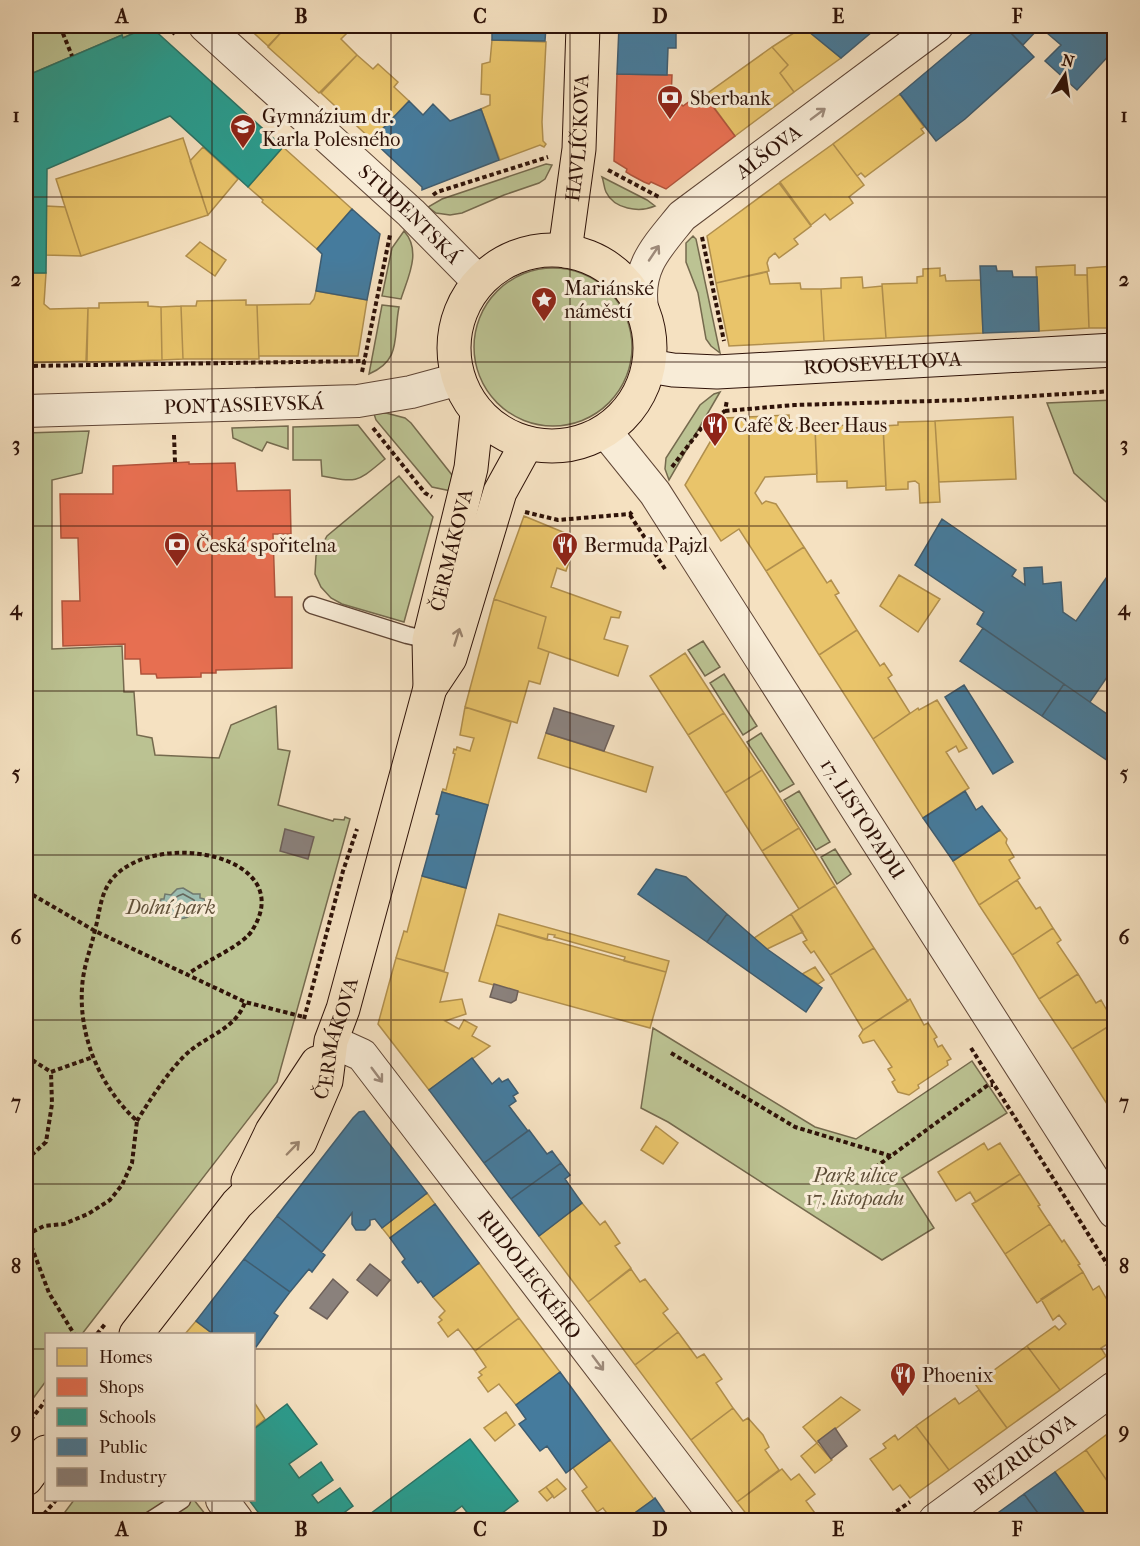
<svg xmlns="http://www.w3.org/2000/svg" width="1140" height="1546" viewBox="0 0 1140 1546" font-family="'IM FELL French Canon',serif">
  <rect width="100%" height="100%" fill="#f5e1c1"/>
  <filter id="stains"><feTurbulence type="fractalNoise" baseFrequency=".00333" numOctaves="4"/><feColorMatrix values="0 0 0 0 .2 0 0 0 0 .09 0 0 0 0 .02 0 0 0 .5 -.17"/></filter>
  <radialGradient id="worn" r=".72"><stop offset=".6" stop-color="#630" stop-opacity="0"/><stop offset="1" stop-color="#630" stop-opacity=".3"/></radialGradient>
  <!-- green -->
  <path fill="#bcc393" stroke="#756a4e" stroke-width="1.5" d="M26,26H150L123,38L122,35L26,76Z
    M546,164L552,165L545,179L539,183L504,195L462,213L450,215L436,213L428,207L442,199Z
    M602,177L647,200L655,206C639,213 614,209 606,192C604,188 604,182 602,177Z
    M404,231C422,251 408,277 401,299L382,296L392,248Z
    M693,236L696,239L720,353L711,346L706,339L698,293L686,262V243Z
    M474 347a79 79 0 1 1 158 0a79 79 0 1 1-158 0Z
    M382,305L399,307C393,337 402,360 369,374Z
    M720,392L669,480L665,469L666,458L700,405L714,394Z
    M1114,400V437L1112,442L1114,509L1074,473L1047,403Z
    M386,413L405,418L411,423L452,475L456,483V492L432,487L376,420L374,414Z
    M358,425L385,459C357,482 359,483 322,476L321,460H293V427Z
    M288,426V449L267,442L262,451L233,438L232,428Z
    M89,431L82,473L52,480V649L122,646L124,692H134L137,735L152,738L155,755L219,758L231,725L276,706L278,749L290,751L278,805L333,821L334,819L344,820L345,817L350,819L277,1082L82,1334H46V1381L26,1408V433Z
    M399,476L433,517L404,622L342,604L331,598L321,587L315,574L316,556L327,536Z
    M703,641L720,667L705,676L688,650Z
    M724,674L757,726L743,735L710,683Z
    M761,733L794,784L780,792L747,742Z
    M799,791L830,842L816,850L784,800Z
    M835,849L851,874L837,884L821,857Z
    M653,1028L815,1127L856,1139L972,1061L1007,1113L902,1178L934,1228L882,1260L668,1122L641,1108Z
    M74,1500H194L210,1520H59Z"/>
  <!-- water -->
  <path fill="#9cbeb3" stroke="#70796f" stroke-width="1.5" d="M183,888L193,894H200V898L204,899L206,903L205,906L200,909V913C189,913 188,922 174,917L171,914H165V910L159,907L161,899H164L165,894L171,895L177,889Z"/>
  <!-- homes -->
  <path fill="#e9c46a" stroke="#b18f4d" stroke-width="1.5" d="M246,26H287L268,46Z
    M287,26H336L346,34L341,39L357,55L319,93L268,47Z
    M803,27L841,58L794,92L780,73L788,65L772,47Z
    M492,40L546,42L542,122L543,141L546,144L544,147L540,145L500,160L481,109L490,105V95L481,94L482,64L490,62Z
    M772,47L788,65L780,73L794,92L735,136L705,95Z
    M357,55L373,69L378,64L398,82L394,87L409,101L372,140L321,93Z
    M900,94L924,127L921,129L924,133L865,177L861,173L857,176L833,144Z
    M183,138L208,215L81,256L56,179Z
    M833,144L864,185L849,197L853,203L830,220L825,214L811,225L780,182Z
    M203,147L238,179L208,215L190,161Z
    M283,147L352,209L317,249L262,202L263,200L248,187Z
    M779,183L811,226L794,239L798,244L779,258L775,253L769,258L767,263L769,271L716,283L707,236Z
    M46,206L65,207L81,256L45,255Z
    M200,242L226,260L215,276L186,256Z
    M1075,265V275H1087L1089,328L1039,331L1036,267Z
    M1114,266V328H1089L1087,268Z
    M940,268V276L945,275L946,281L981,280L983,333L886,338L882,284L917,283V277L923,276V269Z
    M767,272L770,284L800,283L801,289H821L824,341L729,346L716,283Z
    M26,273H46L44,304L50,309L88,308L86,361L26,363Z
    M862,277L863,288L882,286L886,338L824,341L821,289L841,288V278Z
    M316,291L367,300L358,356H259V359L257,305L310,304L314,299Z
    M246,300V305H257L259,359H183L181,306H196L197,301Z
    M148,302V306L161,307L162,360L87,362L88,308H99V303Z
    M181,306L183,359L162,360L161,307Z
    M789,415L790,428L815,427L817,474L765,477L755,493L762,504L766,501L776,504L804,547L766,571L739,529L721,541L685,485L724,418Z
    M1011,417H1013L1016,479L939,482L935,421Z
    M935,421L940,502L920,503L919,484L915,481L908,482V489L886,490L883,426L898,425V422H902Z
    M883,423L886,486L847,488V481L817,482L815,427Z
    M1113,440H1114V482Z
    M524,516L570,535L560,559L569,562L566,571L557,568L551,587L621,612L619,618L611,617L604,639L628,646L618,676L538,648L546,617L494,599Z
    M804,547L827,583L831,580L839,593L835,595L857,630L819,655L766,571Z
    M899,575L940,599L918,632L880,606Z
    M494,599L546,617L538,648L549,652L540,684L529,681L517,723L465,707Z
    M857,630L880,666L884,663L892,675L888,678L910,713L873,739L819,655Z
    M685,653L724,713L688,735L650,676Z
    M937,700L967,748L959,752L956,746L946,752L969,788L923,818L873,739L918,708L919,710Z
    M465,707L511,722L488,805L442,792L443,789L446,790L455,754L453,753L454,749L456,750L457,747L470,751L474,738L460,735Z
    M724,713L762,770L725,793L688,735Z
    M546,733L653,767L646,792L538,758Z
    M762,770L799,828L762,851L725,793Z
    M799,828L835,886L799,909L762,851Z
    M1000,830L1007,839L1006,843L1014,857L1009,860L1020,878L979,905L953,861Z
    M422,876L466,888L444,971L396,958L404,931L407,932Z
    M1017,880L1036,909L1040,907L1053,928L1012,955L979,905Z
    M835,886L874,948L830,975L814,951L811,953L803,942L807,940L791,914Z
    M499,914L669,961L666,972L624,961L625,957L554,937L555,935L548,934L547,940L496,925Z
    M791,914L803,932L767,949L754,938Z
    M496,925L666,972L650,1028L479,981Z
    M1053,928L1061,940L1057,943L1078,974L1039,999L1012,955Z
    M874,948L908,1001L863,1030L830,975Z
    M396,958L448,973L440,1002L462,999L466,1014L445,1021L459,1029L464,1020L477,1027L472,1036L490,1046L429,1090L378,1024Z
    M815,967L824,980L818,984L802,974Z
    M1078,974L1096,1003L1101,1000L1114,1023L1072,1049L1039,999Z
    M910,999L924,1025L928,1023L937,1037L934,1039L938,1047L942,1045L951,1059L947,1061L948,1065L918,1085L919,1088L909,1095L898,1092L892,1082L895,1080L888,1069L892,1067L874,1040L863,1043L859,1036L863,1030Z
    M1114,1023V1099L1107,1104L1072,1049Z
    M656,1126L678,1143L663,1164L641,1150Z
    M984,1143L988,1150L1000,1143L1020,1174L976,1202L970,1192L956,1201L938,1172Z
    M1020,1174L1040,1205L1038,1206L1050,1224L1005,1254L972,1204Z
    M427,1193L435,1204L390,1238L382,1228Z
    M582,1203L600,1225L605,1221L620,1243L615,1246L631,1268L588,1302L539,1236Z
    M1050,1224L1062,1242L1064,1240L1080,1264L1078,1265L1083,1272L1037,1303L1005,1254Z
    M479,1263L519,1318L475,1351L458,1329L448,1337L438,1323L442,1320L439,1317L445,1311L433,1297Z
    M631,1269L640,1282L645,1279L668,1309L663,1313L678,1332L635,1365L588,1302Z
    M1083,1272L1093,1290L1099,1286L1114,1312V1340L1101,1348L1106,1356L1060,1390L1027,1346L1055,1326L1059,1330L1066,1324L1059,1315L1053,1320L1041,1299Z
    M519,1318L560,1372L516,1405L499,1384L488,1392L478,1378L482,1375L479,1372L486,1367L475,1351Z
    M196,1321L213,1334H185Z
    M678,1332L697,1358L704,1354L722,1379L716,1383L733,1408L691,1440L635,1365Z
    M1027,1346L1060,1390L1007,1428L975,1384Z
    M979,1390L1007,1428L949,1470L916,1426L955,1398L959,1404Z
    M841,1397L860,1410L817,1443L803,1427Z
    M254,1402L265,1419L254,1428Z
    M733,1408L743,1421L748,1418L763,1435L769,1447L765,1450L779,1470L737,1502L691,1440Z
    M506,1412L515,1425L495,1441L484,1428Z
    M916,1426L949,1470L910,1498L900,1485L893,1490L870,1459L886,1448L883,1444L895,1435L898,1440Z
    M1114,1429V1491L1086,1450Z
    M610,1440L654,1499L625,1520H612L603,1508L597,1512L582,1491L587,1487L573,1468Z
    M817,1443L832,1460L815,1473L801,1456Z
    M1086,1450L1114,1491V1507L1096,1520H1089L1055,1472Z
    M782,1469L791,1480L799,1474L815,1494L806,1501L820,1520H751L737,1502Z
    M557,1479L566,1489L554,1498L546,1487Z
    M546,1487L553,1496L547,1501L539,1492Z"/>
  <!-- shops -->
  <path fill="#e76f51" stroke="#b0533b" stroke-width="1.5" d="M617,74L672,75L671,99L677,100L683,106L702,92L735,136L666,189L651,182L649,184L644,182L631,175L626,172L627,169L614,161Z
    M189,462V464L235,463L237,491L290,490L291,534H273L275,597H292V668L216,670V673H201V677L157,678L156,674H141L140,659H125V644L63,646L62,601H80L78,538H61L60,494H113V466Z"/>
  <!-- schools -->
  <path fill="#2a9d8f" stroke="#2b7366" stroke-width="1.5" d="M150,26L283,147L248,187L170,116L47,169L46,273H26V76L122,35L123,38Z
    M287,1404L317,1444L289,1464L299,1478L321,1462L333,1480L312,1495L318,1503L340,1488L353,1506L334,1520H264L249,1500H254V1429Z
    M470,1439L518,1501L493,1520H473L462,1506L443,1520H362Z"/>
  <!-- public -->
  <path fill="#457b9d" stroke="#3e5c70" stroke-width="1.5" d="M492,26H546L545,41L492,40Z
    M619,26H676V48H668L667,75L617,74Z
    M805,26H879L841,58L803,27Z
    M981,26H1004L1034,57L965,119L936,141L900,94Z
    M1004,26H1063L1068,30L1072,26L1075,30L1079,26H1114V50L1077,90L1045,61L1061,45L1040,27L1023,45Z
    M409,101L423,115L433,104L450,121L481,109L499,160L422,190V187L372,140Z
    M352,209L380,234L367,300L316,291L322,254L317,249Z
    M980,266H996L997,271H1012L1013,277H1037L1039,331L983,333Z
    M942,519L1016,570L1012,576L1025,585L1024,568L1042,567L1043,584L1061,582L1063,612L1076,621L1109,574L1114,577V667L1090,702L977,624L984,612L915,565Z
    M983,628L1064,684L1042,716L960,661Z
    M1064,684L1114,719V765L1042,716Z
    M964,685L1013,762L993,774L945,697Z
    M965,791L976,810L982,806L1000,830L953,861L923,818Z
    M442,792L488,805L466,888L422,876L439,815L436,814Z
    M656,869L686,877L727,914L707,942L638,894Z
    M727,914L767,949L822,988L806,1012L707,942Z
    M472,1058L492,1084L499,1078L502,1082L508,1079L518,1093L513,1096L516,1101L509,1106L528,1131L484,1163L429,1090Z
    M1114,1099V1117L1107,1104Z
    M364,1111L427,1193L382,1228L375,1219L370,1220V1225L365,1230H356L352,1224V1213L322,1252L277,1216L353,1118L359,1112Z
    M529,1130L547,1154L552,1151L561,1163L511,1199L484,1163Z
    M561,1163L570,1175L565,1179L582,1203L539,1236L511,1199Z
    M435,1204L479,1263L433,1297L421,1281L418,1283L402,1262L405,1259L390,1238Z
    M277,1216L325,1255L312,1272L309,1269L290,1292L244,1259Z
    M244,1259L290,1292L274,1313L278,1316L256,1347L254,1345V1334H213L196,1321Z
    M560,1372L610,1440L566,1473L547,1446L540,1451L519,1424L526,1419L516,1405Z
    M1055,1472L1086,1515L1078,1520H1043L1024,1494Z
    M1024,1494L1043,1520H988Z
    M655,1498L670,1520H625L654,1499Z"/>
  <!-- industry -->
  <path fill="#8a817c" stroke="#6e6059" stroke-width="1.5" d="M554,708L614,726L604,751L546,733Z
    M285,829L314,837L308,859L280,851Z
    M494,984L518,991L516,1000L511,1003L490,997Z
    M370,1264L390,1280L377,1296L357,1280Z
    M333,1279L348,1292L327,1319L310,1308Z
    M835,1428L847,1446L831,1459L818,1441Z"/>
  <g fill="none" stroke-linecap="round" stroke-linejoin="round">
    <!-- shore -->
    <path stroke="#65685e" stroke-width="1.5" d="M183,894L194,900L196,904L183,913L170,907L168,904L178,896Z"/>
    <defs>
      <path id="service" d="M312,605L407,635L429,640
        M151,1520L182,1500"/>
      <g id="minor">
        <path id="s1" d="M205,26L411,213L479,282"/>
        <path id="s2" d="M642,308C636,267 657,247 682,216L937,26"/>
        <path id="s3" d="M26,411L358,401L411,392L459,379"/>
        <path id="s4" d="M605,431L655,493L1114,1212"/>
        <path id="s5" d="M331,1041L362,1055L718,1520"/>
        <path d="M222,1500L237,1520"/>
        <path id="s6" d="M935,1520L1114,1388"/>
      </g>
      <g id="secondary">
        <path id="s7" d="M649,366L673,370L717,372L1114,350"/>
      </g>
      <g id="primary">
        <circle cx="552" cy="348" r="98"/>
        <path id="s8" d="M565,251L579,149L583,26"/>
        <path d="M430,688L450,658L500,492L527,443"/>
        <path d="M248,1181L272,1131L317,1063"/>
        <path id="s9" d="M136,1334L237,1204L300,1142L326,1081L331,1041L343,1009L430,688L429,640L471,468L477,413"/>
        <path d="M26,1479L46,1452"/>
      </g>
    </defs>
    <!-- service casing -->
    <use href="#service" stroke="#604636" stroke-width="19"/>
    <!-- minor casing -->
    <use href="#minor" stroke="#604636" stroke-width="34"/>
    <!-- secondary casing -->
    <use href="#secondary" stroke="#2e1208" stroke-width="35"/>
    <!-- primary casing -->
    <use href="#primary" stroke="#2e1208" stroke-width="35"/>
    <!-- path -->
    <path stroke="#2e1208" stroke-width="4" stroke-dasharray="4.5 3" stroke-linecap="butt" d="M60,26L72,56
      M166,26L176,35
      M26,32L40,26
      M608,170L659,197
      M433,195L437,192L548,157
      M702,237L724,341
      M26,366L365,361
      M362,372L390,235
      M725,411L794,405L966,400L1114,391
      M373,428L425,493L432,497
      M174,435L175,462
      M672,467L703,426L725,411L727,400
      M525,512L558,520L630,514L632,512
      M630,515L665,569
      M26,891L95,931L245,1002L304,1017
      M304,1019L343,871L357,829
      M971,1048L1114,1275
      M671,1053L795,1127L891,1156
      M26,1056L51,1072
      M51,1072L93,1057
      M137,1121C149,1101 173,1064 191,1050C210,1035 237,1027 245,1002
      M26,1160L46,1142L52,1104L51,1072
      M869,1172L988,1085H993
      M26,1232L49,1293L74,1334
      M26,1235L44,1226L64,1224L88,1214L110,1200L122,1185L132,1163L137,1121C98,1085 76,1031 83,978C86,959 91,948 95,930C100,912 100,894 112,879C155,828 298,855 253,929C244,946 204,961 187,975
      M97,1334L105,1324
      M26,1426L46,1400
      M39,1520L56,1500
      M884,1520L910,1502"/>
    <!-- service -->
    <use href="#service" stroke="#f8ecd7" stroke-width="16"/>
    <!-- minor -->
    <use href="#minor" stroke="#f8ecd7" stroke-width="32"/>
    <!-- secondary -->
    <use href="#secondary" stroke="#f8ecd7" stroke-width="33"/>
    <!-- primary -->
    <use href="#primary" stroke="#f5e1c1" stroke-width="33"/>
  </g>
  <!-- one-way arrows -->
  <defs><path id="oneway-shaft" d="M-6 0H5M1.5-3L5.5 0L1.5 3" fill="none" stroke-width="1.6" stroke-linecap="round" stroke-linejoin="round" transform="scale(1.5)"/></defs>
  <g stroke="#9d8a7a">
    <use href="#oneway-shaft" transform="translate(818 114) rotate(-37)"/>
    <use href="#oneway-shaft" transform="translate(654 253) rotate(-56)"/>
    <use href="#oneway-shaft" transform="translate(377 1075) rotate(53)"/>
    <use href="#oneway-shaft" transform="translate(598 1363) rotate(53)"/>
  </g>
  <g stroke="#9b846e">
    <use href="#oneway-shaft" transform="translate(457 637) rotate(-73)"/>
    <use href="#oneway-shaft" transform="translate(293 1148) rotate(-46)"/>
  </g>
  <!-- grid -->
  <path fill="none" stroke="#2e1208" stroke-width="1.5" stroke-opacity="0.55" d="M212,26V1334M391,26V1520M570,26V1520M749,26V1520M928,26V1520M26,197H1114M26,362H1114M26,526H1114M26,691H1114M26,855H1114M26,1020H1114M26,1184H1114M26,1349H46M254,1349H1114M212,1500V1520"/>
  <!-- icons -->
  <defs>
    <symbol id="bank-pin" viewBox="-11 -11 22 30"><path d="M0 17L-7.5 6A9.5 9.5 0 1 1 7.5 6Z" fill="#8f2418" stroke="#f8ecd7"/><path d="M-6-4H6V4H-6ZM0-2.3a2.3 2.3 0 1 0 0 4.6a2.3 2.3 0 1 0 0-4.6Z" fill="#fff"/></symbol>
    <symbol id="school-pin" viewBox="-11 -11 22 30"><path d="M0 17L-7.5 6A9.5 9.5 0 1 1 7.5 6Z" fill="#8f2418" stroke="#f8ecd7"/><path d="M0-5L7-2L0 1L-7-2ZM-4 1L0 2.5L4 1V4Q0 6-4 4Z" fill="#fff"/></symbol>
    <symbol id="sight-pin" viewBox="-11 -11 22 30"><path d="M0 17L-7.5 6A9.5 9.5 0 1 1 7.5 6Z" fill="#8f2418" stroke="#f8ecd7"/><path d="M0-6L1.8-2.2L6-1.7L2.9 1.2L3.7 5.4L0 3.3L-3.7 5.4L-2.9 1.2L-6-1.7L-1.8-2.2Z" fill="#fff"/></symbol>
    <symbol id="restaurant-pin" viewBox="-11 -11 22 30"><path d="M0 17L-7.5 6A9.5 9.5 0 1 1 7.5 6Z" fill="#8f2418" stroke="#f8ecd7"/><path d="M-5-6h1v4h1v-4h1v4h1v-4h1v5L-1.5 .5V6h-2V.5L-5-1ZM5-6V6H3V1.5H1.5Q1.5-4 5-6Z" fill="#fff"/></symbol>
  </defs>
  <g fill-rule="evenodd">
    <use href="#bank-pin" x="655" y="83" width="30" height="40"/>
    <use href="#school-pin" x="228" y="112" width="30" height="40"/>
    <use href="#sight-pin" x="529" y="285" width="30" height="40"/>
    <use href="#restaurant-pin" x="700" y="410" width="30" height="40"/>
    <use href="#bank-pin" x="162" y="530" width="30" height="40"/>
    <use href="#restaurant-pin" x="550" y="530" width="30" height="40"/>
    <use href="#restaurant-pin" x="888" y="1360" width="30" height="40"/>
  </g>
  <g text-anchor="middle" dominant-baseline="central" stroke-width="6" stroke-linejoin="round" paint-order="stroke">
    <!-- poi labels -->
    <g font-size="20" fill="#2e1208" stroke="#f8ecd7" text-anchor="start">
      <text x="690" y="98">Sberbank</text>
      <text x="262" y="116">Gymnázium dr.<tspan x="262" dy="23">Karla Polesného</tspan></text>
      <text x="564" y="288">Mariánské<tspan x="564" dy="23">náměstí</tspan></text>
      <text x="734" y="425">Café &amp; Beer Haus</text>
      <text x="196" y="545">Česká spořitelna</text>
      <text x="584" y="545">Bermuda Pajzl</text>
      <text x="922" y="1375">Phoenix</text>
    </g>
    <!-- street labels -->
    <g font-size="20" fill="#2e1208" stroke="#f8ecd7">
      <text stroke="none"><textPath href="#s8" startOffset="114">HAVLÍČKOVA</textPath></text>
      <text stroke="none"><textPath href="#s2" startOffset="212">ALŠOVA</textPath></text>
      <text stroke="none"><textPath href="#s1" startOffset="278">STUDENTSKÁ</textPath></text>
      <text stroke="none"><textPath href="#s7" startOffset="234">ROOSEVELTOVA</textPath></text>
      <text stroke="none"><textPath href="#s3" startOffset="218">PONTASSIEVSKÁ</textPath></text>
      <text stroke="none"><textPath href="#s9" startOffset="867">ČERMÁKOVA</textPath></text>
      <text stroke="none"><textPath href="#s4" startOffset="466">17. LISTOPADU</textPath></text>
      <text stroke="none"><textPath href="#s9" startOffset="363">ČERMÁKOVA</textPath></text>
      <text stroke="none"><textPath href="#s5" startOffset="310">RUDOLECKÉHO</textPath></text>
      <text stroke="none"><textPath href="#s6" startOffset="111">BEZRUČOVA</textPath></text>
    </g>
    <!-- park labels -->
    <g font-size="20" font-style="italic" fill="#605039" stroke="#f8ecd7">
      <text x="171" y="907">Dolní park</text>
      <text x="855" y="1175">Park ulice<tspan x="855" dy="23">17. listopadu</tspan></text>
    </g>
  </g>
  <!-- margin -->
  <rect width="1140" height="1546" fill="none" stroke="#f5e1c1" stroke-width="66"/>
  <!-- legend -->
  <rect x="45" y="1333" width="210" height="168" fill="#f8ecd7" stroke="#a79584" stroke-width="1.5"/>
  <rect x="57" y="1348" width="30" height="18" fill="#e9c46a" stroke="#a79584" stroke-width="1.5"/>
  <text x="99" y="1363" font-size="18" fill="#2e1208">Homes</text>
  <rect x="57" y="1378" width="30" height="18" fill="#e76f51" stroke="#a79584" stroke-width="1.5"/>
  <text x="99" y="1393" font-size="18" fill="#2e1208">Shops</text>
  <rect x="57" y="1408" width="30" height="18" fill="#2a9d8f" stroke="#a79584" stroke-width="1.5"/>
  <text x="99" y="1423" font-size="18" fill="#2e1208">Schools</text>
  <rect x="57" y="1438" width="30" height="18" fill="#457b9d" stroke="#a79584" stroke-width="1.5"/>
  <text x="99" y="1453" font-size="18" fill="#2e1208">Public</text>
  <rect x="57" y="1468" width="30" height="18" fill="#8a817c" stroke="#a79584" stroke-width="1.5"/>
  <text x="99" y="1483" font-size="18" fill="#2e1208">Industry</text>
  <!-- north arrow -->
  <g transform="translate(1065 75) rotate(12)" stroke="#f8ecd7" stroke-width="4.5" paint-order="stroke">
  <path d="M0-4.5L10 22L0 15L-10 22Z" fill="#2e1208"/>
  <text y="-9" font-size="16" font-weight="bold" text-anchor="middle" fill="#2e1208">N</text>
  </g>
  <rect x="33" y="33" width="1074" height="1480" fill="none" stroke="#2e1208" stroke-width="2"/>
  <g font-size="20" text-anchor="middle" font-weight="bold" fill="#2e1208">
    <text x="122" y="23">A</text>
    <text x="301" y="23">B</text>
    <text x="480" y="23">C</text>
    <text x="660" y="23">D</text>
    <text x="838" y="23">E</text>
    <text x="1017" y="23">F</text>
    <text x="16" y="122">1</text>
    <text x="1124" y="122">1</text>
    <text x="16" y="286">2</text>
    <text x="1124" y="286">2</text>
    <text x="16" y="451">3</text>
    <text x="1124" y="451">3</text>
    <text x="16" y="615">4</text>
    <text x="1124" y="615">4</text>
    <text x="16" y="780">5</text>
    <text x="1124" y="780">5</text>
    <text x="16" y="944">6</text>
    <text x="1124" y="944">6</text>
    <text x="16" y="1109">7</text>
    <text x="1124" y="1109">7</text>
    <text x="16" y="1273">8</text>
    <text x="1124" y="1273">8</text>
    <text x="16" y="1438">9</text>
    <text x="1124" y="1438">9</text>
    <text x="122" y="1536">A</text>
    <text x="301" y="1536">B</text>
    <text x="480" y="1536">C</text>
    <text x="660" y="1536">D</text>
    <text x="838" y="1536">E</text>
    <text x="1017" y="1536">F</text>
  </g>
  <rect width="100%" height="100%" filter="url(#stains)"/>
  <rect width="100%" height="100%" fill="url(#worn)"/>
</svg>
